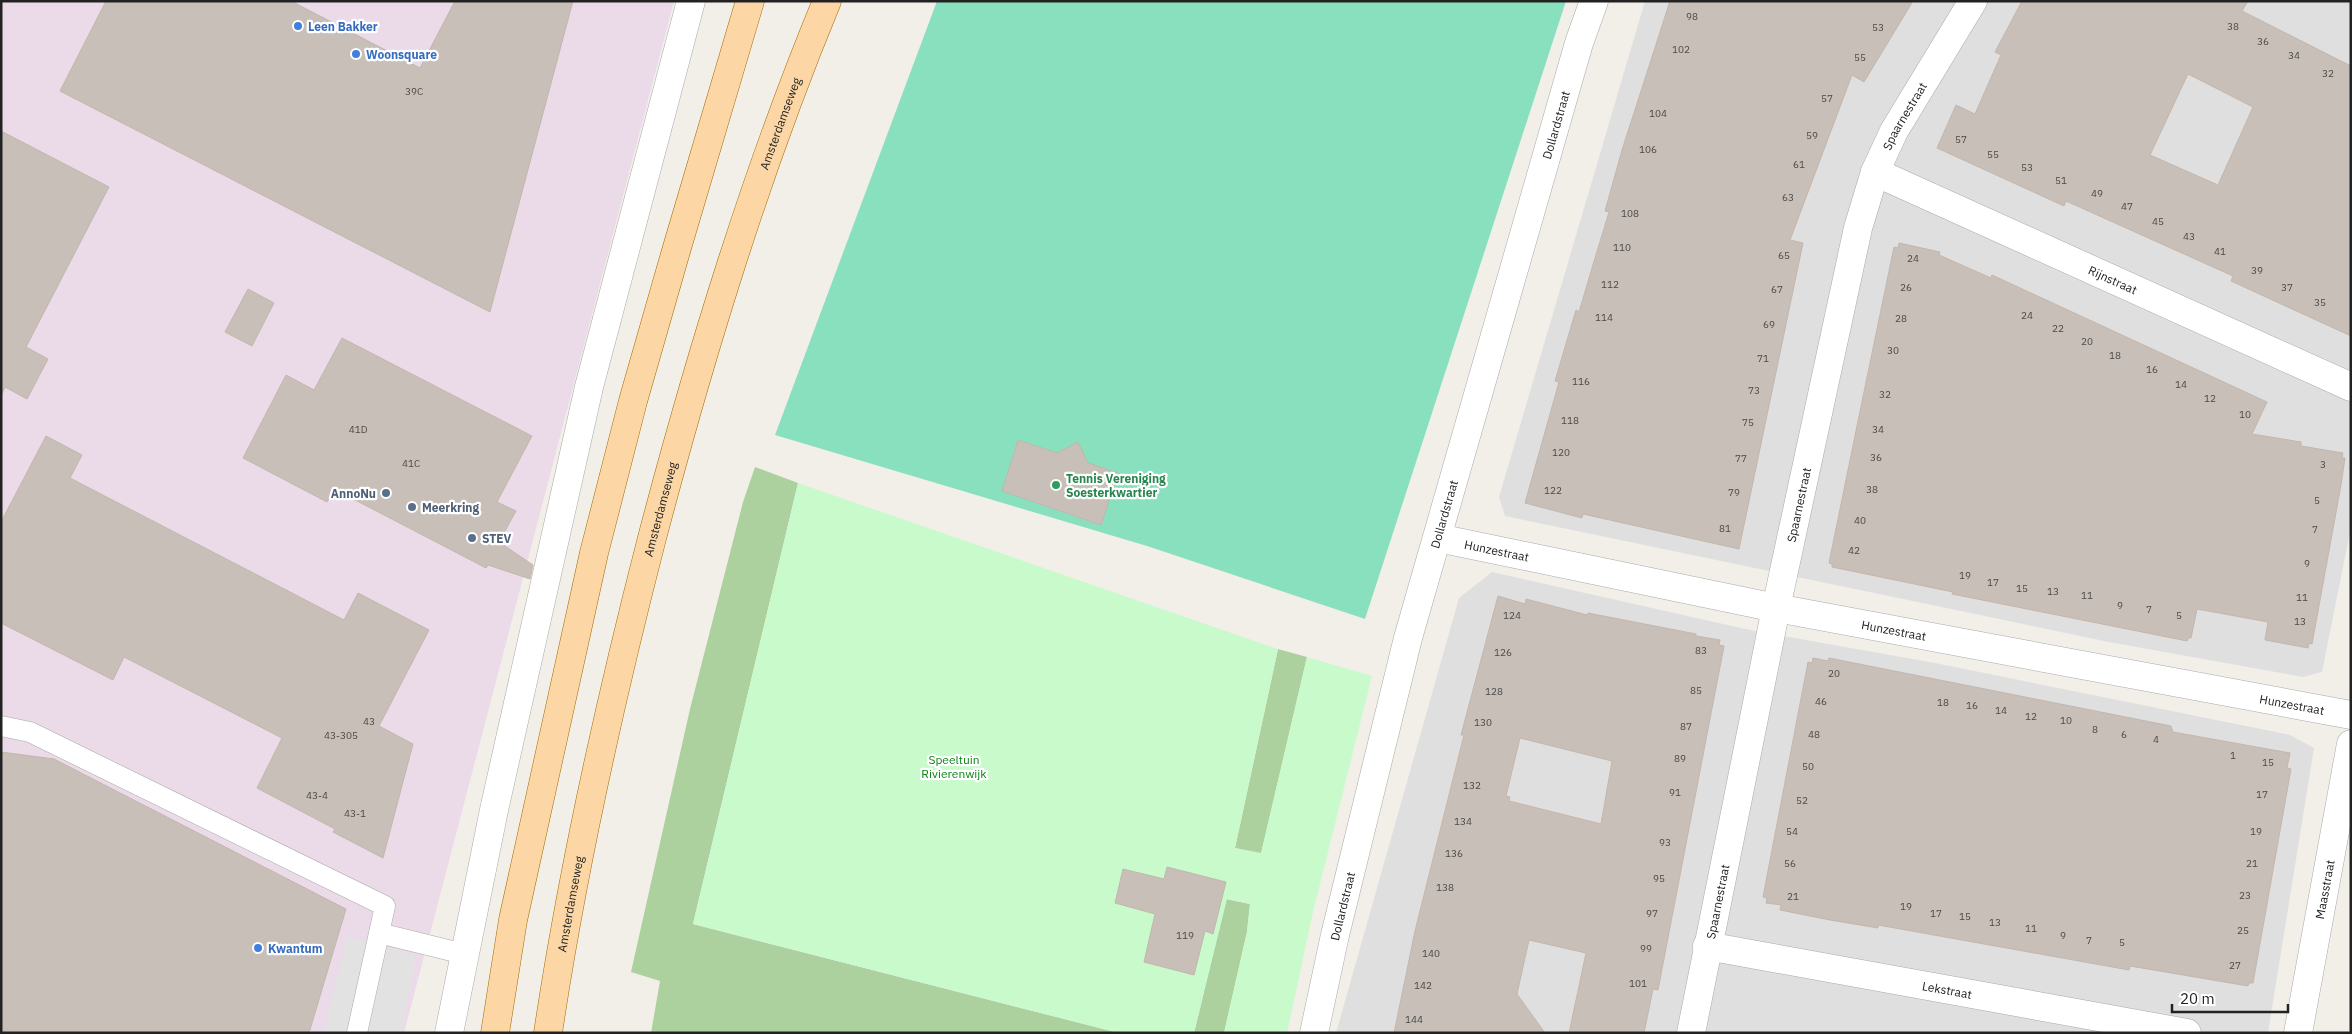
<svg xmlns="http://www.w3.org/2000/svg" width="2352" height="1034" viewBox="0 0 2352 1034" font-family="'IBM Plex Sans',sans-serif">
  <rect width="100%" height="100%" fill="#f2efe9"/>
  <!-- residential -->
  <path fill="#e0dfdf" d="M1645,1H2351V527L2322,672L2303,677L2109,642L1505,516L1499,497Z
    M1492,572L1750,630L1935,663L2290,735L2314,748L2268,1033H1336L1459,598Z"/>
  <!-- industrial -->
  <path fill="#ebdbe8" d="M1,1H674L404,1033H1Z"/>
  <!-- forest -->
  <path fill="#add19e" d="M755,467L798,483L693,924L1119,1033H651L660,981L631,972L690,709L743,502Z
    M1278,649L1307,657L1261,854L1235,848Z
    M1226,899L1250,904L1247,932L1224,1033H1194Z"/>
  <!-- park -->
  <path fill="#c8facc" d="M798,483L1278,649L1235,848L1261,853L1307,657L1372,676L1313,912L1287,1033H1224L1247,932L1250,904L1227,899L1194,1033H1119L693,924Z"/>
  <!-- pitch -->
  <path fill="#88e0be" d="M937,1H1566L1365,619L1147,546L775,435Z"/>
  <!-- parking -->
  <path fill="#e2e2e2" d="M348,937L416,956L401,1033H323Z"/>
  <!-- building -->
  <path fill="#c7bfb8" stroke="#c4b6ab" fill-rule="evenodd" d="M106,1H291L420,68L455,1H573L490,312L60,91Z
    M1670,1H1913L1864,82L1852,75L1790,240L1803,243L1739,549L1583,514L1582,518L1525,503L1559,382L1555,381L1576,310L1579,312L1592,268L1609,212L1605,211L1622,150Z
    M2022,1H2248L2242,11L2351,66V336L2231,281L2233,276L2066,201L2064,206L1937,148L1956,105L1975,114L2001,55L1995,52ZM2188,74L2253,107L2218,185L2150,155Z
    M1,131L109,187L26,347L48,359L27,399L5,387L1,396Z
    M1899,243L1940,252L1939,255L1991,278L1992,275L2267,402L2252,434L2301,442V446L2343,453L2342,458H2345L2341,485L2312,644L2309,643L2308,648L2265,640L2268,622L2197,609L2191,638H2188L2187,641L1952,594L1953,592L1832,567V564L1829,563L1858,421L1894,247L1898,248Z
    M248,289L274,303L252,346L225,332Z
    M342,338L532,436L497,502L516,511L499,542L533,565L530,579L488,565L486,568L334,489L327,502L243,458L286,375L314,390Z
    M46,436L82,455L70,478L344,620L358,593L429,630L379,726L413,744L383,858L333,832L335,829L257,788L282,738L124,657L113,680L1,623V522Z
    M1018,440L1057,453L1078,442L1088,463L1118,473L1101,525L1002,491Z
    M1498,596L1525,604L1526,599L1587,615L1588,613L1696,634V636L1720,640L1719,645L1724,646L1658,990L1653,989L1644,1033H1569L1586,953L1529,940L1517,994L1545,1033H1394L1415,931L1464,735H1461ZM1520,738L1612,761L1601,824L1509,801L1510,797L1506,796Z
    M1813,658L1828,661L1829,658L2171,726L2173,732L2290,753L2287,768L2291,769L2253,983H2249L2248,986L2130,966L2129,970L1878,925V928L1830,920L1780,910L1781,905L1766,903L1767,898L1763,897L1808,662L1812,663Z
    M1,752L54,759L346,909L309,1033H1Z
    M1167,867L1226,882L1213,934L1205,931L1194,975L1144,962L1155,914L1115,903L1123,869L1164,879Z"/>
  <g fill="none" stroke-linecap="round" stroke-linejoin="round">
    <defs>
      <path id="lane" d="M1,726L30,732L385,906L357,1033
        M379,933L464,954"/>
      <g id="street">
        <path id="s1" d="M1875,172L2351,387"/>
        <path id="s2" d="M1438,538L1776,608L2351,715"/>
        <path id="s3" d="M1707,946L2187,1033"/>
        <path d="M449,1033L494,810L589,387L691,1"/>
        <path id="s4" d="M1314,1033L1335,935L1408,638L1579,43L1594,1"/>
        <path id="s5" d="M1691,1033L1776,608L1858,228L1875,172L1894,131L1973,1"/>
        <path id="s6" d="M2298,1033L2351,744"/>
      </g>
      <g id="primary">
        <path d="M495,1033L513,920L594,553L633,401L676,251L750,1"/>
        <path id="s7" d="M548,1033C573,866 610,701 652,538C700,356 755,175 827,1"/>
      </g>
    </defs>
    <!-- lane casing -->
    <use href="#lane" stroke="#a9a9a9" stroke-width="21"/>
    <!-- street casing -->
    <use href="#street" stroke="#a9a9a9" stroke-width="29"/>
    <!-- primary casing -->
    <use href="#primary" stroke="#a06b00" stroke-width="29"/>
    <!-- lane -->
    <use href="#lane" stroke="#fff" stroke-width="20"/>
    <!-- street -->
    <use href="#street" stroke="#fff" stroke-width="28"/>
    <!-- primary -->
    <use href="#primary" stroke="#fcd6a4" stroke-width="28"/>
  </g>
  <!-- markers -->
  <g fill="#3f7fe0" stroke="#fff" stroke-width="2">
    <circle cx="298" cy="26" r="5"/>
    <circle cx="356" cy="54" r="5"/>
    <circle cx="258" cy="948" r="5"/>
  </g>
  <circle fill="#2e9e5b" stroke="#fff" stroke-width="2" cx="1056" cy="485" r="5"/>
  <g fill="#5c6f8a" stroke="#fff" stroke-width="2">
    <circle cx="386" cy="493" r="5"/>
    <circle cx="412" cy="507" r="5"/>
    <circle cx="472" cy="538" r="5"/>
  </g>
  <g text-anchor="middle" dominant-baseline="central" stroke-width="4.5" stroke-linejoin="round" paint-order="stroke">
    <!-- number labels -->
    <g font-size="10" fill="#4b4948">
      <text x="1692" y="16">98</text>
      <text x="2233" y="26">38</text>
      <text x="1878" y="27">53</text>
      <text x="2263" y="41">36</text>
      <text x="1681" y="49">102</text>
      <text x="2294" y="55">34</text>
      <text x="1860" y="57">55</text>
      <text x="2328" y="73">32</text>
      <text x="414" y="91">39C</text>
      <text x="1827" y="98">57</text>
      <text x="1658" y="113">104</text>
      <text x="1812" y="135">59</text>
      <text x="1961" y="139">57</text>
      <text x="1648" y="149">106</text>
      <text x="1993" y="154">55</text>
      <text x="1799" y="164">61</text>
      <text x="2027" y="167">53</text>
      <text x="2061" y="180">51</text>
      <text x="2097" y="193">49</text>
      <text x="1788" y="197">63</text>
      <text x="2127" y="206">47</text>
      <text x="1630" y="213">108</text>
      <text x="2158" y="221">45</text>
      <text x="2189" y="236">43</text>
      <text x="1622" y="247">110</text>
      <text x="2220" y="251">41</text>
      <text x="1784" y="255">65</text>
      <text x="1913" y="258">24</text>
      <text x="2257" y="270">39</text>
      <text x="1610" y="284">112</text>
      <text x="1906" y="287">26</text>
      <text x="2287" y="287">37</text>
      <text x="1777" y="289">67</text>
      <text x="2320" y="302">35</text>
      <text x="2027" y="315">24</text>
      <text x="1604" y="317">114</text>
      <text x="1901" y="318">28</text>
      <text x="1769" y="324">69</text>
      <text x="2058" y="328">22</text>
      <text x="2087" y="341">20</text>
      <text x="1893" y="350">30</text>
      <text x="2115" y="355">18</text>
      <text x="1763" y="358">71</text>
      <text x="2152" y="369">16</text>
      <text x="1581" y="381">116</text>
      <text x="2181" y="384">14</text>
      <text x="1754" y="390">73</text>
      <text x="1885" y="394">32</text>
      <text x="2210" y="398">12</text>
      <text x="2245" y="414">10</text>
      <text x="1570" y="420">118</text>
      <text x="1748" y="422">75</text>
      <text x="358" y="429">41D</text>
      <text x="1878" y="429">34</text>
      <text x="1561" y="452">120</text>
      <text x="1876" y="457">36</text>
      <text x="1741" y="458">77</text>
      <text x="411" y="463">41C</text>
      <text x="2323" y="464">3</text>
      <text x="1872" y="489">38</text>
      <text x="1553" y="490">122</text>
      <text x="1734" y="492">79</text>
      <text x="2317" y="500">5</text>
      <text x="1860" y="520">40</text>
      <text x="1725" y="528">81</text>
      <text x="2315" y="529">7</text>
      <text x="1854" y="550">42</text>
      <text x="2307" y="563">9</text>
      <text x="1965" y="575">19</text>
      <text x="1993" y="582">17</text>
      <text x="2022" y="588">15</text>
      <text x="2053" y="591">13</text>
      <text x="2087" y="595">11</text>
      <text x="2302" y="597">11</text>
      <text x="2120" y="605">9</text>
      <text x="2149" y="609">7</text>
      <text x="1512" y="615">124</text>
      <text x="2179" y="615">5</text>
      <text x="2300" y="621">13</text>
      <text x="1701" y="650">83</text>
      <text x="1503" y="652">126</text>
      <text x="1834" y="673">20</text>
      <text x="1696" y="690">85</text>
      <text x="1494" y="691">128</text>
      <text x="1821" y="701">46</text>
      <text x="1943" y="702">18</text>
      <text x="1972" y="705">16</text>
      <text x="2001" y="710">14</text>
      <text x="2031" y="716">12</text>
      <text x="2066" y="720">10</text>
      <text x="369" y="721">43</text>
      <text x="1483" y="722">130</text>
      <text x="1686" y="726">87</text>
      <text x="2095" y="729">8</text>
      <text x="1814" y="734">48</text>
      <text x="2124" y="734">6</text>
      <text x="341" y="735">43-305</text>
      <text x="2156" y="739">4</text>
      <text x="2233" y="755">1</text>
      <text x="1680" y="758">89</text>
      <text x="2268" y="762">15</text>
      <text x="1808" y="766">50</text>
      <text x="1472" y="785">132</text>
      <text x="1675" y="792">91</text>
      <text x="2262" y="794">17</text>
      <text x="317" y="795">43-4</text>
      <text x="1802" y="800">52</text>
      <text x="355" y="813">43-1</text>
      <text x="1463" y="821">134</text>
      <text x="1792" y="831">54</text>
      <text x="2256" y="831">19</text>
      <text x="1665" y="842">93</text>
      <text x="1454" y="853">136</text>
      <text x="1790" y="863">56</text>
      <text x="2252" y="863">21</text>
      <text x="1659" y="878">95</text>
      <text x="1445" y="887">138</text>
      <text x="2245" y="895">23</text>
      <text x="1793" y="896">21</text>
      <text x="1906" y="906">19</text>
      <text x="1652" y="913">97</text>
      <text x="1936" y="913">17</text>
      <text x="1965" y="916">15</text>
      <text x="1995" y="922">13</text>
      <text x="2031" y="928">11</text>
      <text x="2243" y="930">25</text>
      <text x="1185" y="935">119</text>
      <text x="2063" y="935">9</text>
      <text x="2089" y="940">7</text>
      <text x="2122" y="942">5</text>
      <text x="1646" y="948">99</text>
      <text x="1431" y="953">140</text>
      <text x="2235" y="965">27</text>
      <text x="1638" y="983">101</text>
      <text x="1423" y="985">142</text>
      <text x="1414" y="1019">144</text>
    </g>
    <!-- shop labels -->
    <g font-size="12" font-weight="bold" fill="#366cbe" stroke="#fff" text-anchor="start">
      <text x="308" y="26">Leen Bakker</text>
      <text x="366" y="54">Woonsquare</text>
      <text x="268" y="948">Kwantum</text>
    </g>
    <!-- street labels -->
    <g font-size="12" fill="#222" stroke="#fff">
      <text stroke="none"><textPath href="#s5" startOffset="944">Spaarnestraat</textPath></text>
      <text stroke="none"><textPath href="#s7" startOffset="940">Amsterdamseweg</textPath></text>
      <text stroke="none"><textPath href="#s4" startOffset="940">Dollardstraat</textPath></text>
      <text stroke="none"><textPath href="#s1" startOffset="261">Rijnstraat</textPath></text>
      <text stroke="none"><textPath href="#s5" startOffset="539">Spaarnestraat</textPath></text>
      <text stroke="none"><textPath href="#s7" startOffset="536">Amsterdamseweg</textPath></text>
      <text stroke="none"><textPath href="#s4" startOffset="535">Dollardstraat</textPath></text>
      <text stroke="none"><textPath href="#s2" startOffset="60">Hunzestraat</textPath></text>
      <text stroke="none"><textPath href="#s2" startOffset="465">Hunzestraat</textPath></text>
      <text stroke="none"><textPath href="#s2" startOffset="870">Hunzestraat</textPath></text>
      <text stroke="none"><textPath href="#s6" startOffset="146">Maasstraat</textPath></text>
      <text stroke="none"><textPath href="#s5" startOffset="134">Spaarnestraat</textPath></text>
      <text stroke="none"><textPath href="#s7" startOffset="131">Amsterdamseweg</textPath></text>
      <text stroke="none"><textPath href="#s4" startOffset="130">Dollardstraat</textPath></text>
      <text stroke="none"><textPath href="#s3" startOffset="244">Lekstraat</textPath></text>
    </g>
    <!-- leisure labels -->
    <g font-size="12" font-weight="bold" fill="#27864d" stroke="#fff" text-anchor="start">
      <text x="1066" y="478">Tennis Vereniging<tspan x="1066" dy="14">Soesterkwartier</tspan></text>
    </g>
    <!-- service labels -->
    <g font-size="12" font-weight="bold" fill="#4e5e75" stroke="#fff" text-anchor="start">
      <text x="376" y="493" text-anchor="end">AnnoNu</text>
      <text x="422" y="507">Meerkring</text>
      <text x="482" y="538">STEV</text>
    </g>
    <!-- park labels -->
    <g font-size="12" fill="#0c8416" stroke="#fff">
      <text x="954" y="759">Speeltuin<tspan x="954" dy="14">Rivierenwijk</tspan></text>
    </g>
  </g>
  <!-- border -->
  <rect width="2352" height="1034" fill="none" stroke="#222222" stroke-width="5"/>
  <!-- scale -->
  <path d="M2172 1004v8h116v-8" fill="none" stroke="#222222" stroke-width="2.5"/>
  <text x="2180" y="1004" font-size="15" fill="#222222" stroke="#ffffff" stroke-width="4" paint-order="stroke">20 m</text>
</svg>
